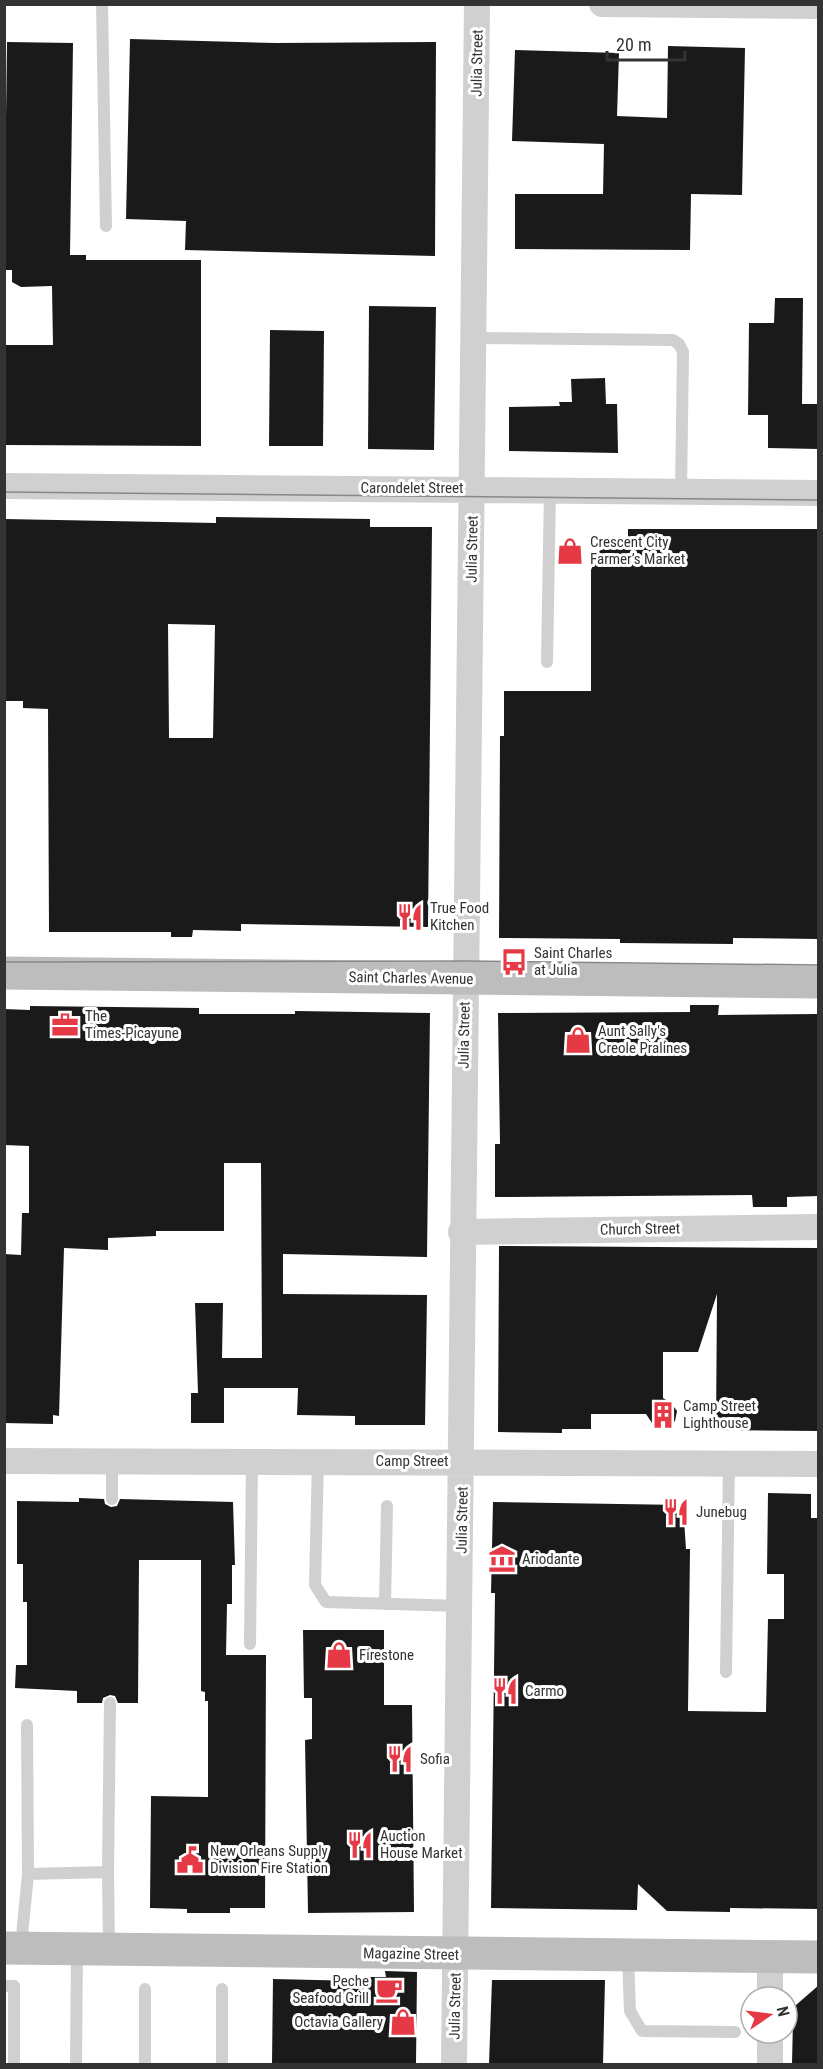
<svg xmlns="http://www.w3.org/2000/svg" width="823" height="2069" viewBox="0 0 823 2069" font-family="'Roboto Condensed',sans-serif">
  <rect width="100%" height="100%" fill="#fff"/>
  <!-- building -->
  <path fill="#1a1a1a" fill-rule="evenodd" d="M130,39L276,43L436,42L435,256L185,250L186,221L126,219Z
    M7,42L73,43L70,255H86V260H201V446L4,445V345H53L52,286L21,287L12,282V270H4Z
    M668,46L745,48L742,195L691,194L690,250L515,249V194H603L604,144L512,141L515,50L619,53L617,116L667,118Z
    M775,298H803L802,404H819V449L768,448V415H748L749,323H774Z
    M369,306L436,307L434,450L368,449Z
    M270,330L324,331L323,446H269Z
    M605,378L606,404H617L618,453L509,451V407L560,406L559,402H572L571,379Z
    M216,517L370,519V527H432L428,927L241,924V931L193,930L192,937H171V932H49L48,709L23,708V701H4V519L216,523ZM168,624L215,625L213,738H169Z
    M628,529H819V939L733,938V944L620,943V939L499,938L500,736H504V691H591V570L599,551L628,538Z
    M690,1005H719L718,1015L819,1014V1196L787,1197V1207H753L752,1195L495,1197V1144H500L498,1013L690,1012Z
    M30,1006L199,1008V1014H295V1011L430,1013L427,1257L283,1254V1294L427,1295L425,1425H355V1416L297,1415L298,1388H224V1423H191V1393H198L195,1303H223L222,1358H262L261,1163H224V1231H156V1236L108,1238V1250L64,1248L59,1416L53,1415V1424L4,1423V1254L21,1255L22,1213H29V1146L4,1145V1009L30,1010Z
    M499,1246L819,1248V1431L716,1430L717,1294L698,1352H663V1398L671,1403L677,1411L675,1421L669,1428L654,1426L646,1414H591V1429H562V1433L498,1432Z
    M768,1493L811,1494V1518H819V1909L730,1908V1912L667,1911L638,1884L637,1910L491,1908L495,1593H491L493,1502L683,1505L686,1549H690L688,1711L766,1712L768,1619H784V1574H767Z
    M79,1498L104,1499L105,1504L111,1507L117,1506L120,1499L233,1502L235,1565H232V1604H227L226,1655H266L265,1908H230V1913H187V1909L150,1908L151,1796L208,1797V1701H205V1692L201,1691V1560H139L138,1703H118L115,1696L110,1695L103,1698L102,1703H77V1691L15,1688L16,1665H27V1602H23V1564H17V1501L79,1502Z
    M303,1630H384V1705H412L414,1912L308,1913L305,1740L312,1739V1698H304Z
    M385,1971L417,1972L416,2064H272L273,1979L359,1981L360,1977H386Z
    M492,1980H605L603,2064H489Z
    M819,1985V2064H792L793,2019L796,2005Z"/>
  <g fill="none" stroke-linecap="round" stroke-linejoin="round">
    <!-- lane -->
    <path stroke="#d0d0d0" stroke-width="12" d="M102,4L106,226
      M474,338L673,340L679,344L683,352L681,491
      M547,662L550,490
      M318,1460L315,1585L326,1602L461,1606
      M112,1499V1461
      M385,1604L387,1506
      M250,1644L252,1460
      M726,1672L729,1463
      M27,1725L28,1874
      M108,1872L110,1703
      M21,1946L28,1874L108,1872L109,1949
      M628,1957L630,2011L642,2031L735,2032
      M4,1986H14V2064
      M76,2064L77,1949
      M145,2064V1989
      M222,2064V1989"/>
    <!-- street -->
    <path stroke="#d0d0d0" stroke-width="26" d="M602,4L818,6
      M4,486L818,493
      M461,1232L818,1227
      M4,1461L818,1464
      M770,1997V1957
      M454,2064L477,4
      M770,2064V2033"/>
    <!-- secondary -->
    <path stroke="#bdbdbd" stroke-width="33" d="M4,973L818,982
      M4,1948L818,1957"/>
    <!-- tram -->
    <path stroke="#888" stroke-width="1.5" d="M4,492L818,500
      M4,962L465,961L818,965"/>
  </g>
  <!-- icons -->
  <defs>
    <symbol id="shop-bare" viewBox="-9 -9 18 18"><path d="M-5-2.5h2.3a2.7 3.5 0 0 1 5.4 0H5L5.5 6h-11ZM-1.5-2.5h3a1.5 2.3 0 0 0-3 0Z" fill="#e63946" stroke="#fff" stroke-width="2.5" paint-order="stroke"/></symbol>
    <symbol id="restaurant-bare" viewBox="-9 -9 18 18"><path d="M-5-6h1v4h1v-4h1v4h1v-4h1v5L-1.5 .5V6h-2V.5L-5-1ZM5-6V6H3V1.5H1.5Q1.5-4 5-6Z" fill="#e63946" stroke="#fff" stroke-width="2.5" paint-order="stroke"/></symbol>
    <symbol id="bus-bare" viewBox="-9 -9 18 18"><path d="M-5-6H5V4H4V6H2V4H-2V6H-4V4H-5ZM-3.5-4V0h7V-4ZM-3.5 1.2v1.5H-2V1.2ZM2 1.2v1.5H3.5V1.2Z" fill="#e63946" stroke="#fff" stroke-width="2.5" paint-order="stroke"/></symbol>
    <symbol id="office-bare" viewBox="-9 -9 18 18"><path d="M-6-3h4V-5.5h4V-3h4V5H-6ZM-1-4.5V-3h2v-1.5ZM-6 0V1H6V0Z" fill="#e63946" stroke="#fff" stroke-width="2.5" paint-order="stroke"/></symbol>
    <symbol id="building-bare" viewBox="-9 -9 18 18"><path d="M-4-6H4V6H1V3H-1V6H-4ZM-2.5-4.3h1.7v1.8h-1.7ZM.8-4.3h1.7v1.8H.8ZM-2.5-1h1.7V.8h-1.7ZM.8-1h1.7V.8H.8Z" fill="#e63946" stroke="#fff" stroke-width="2.5" paint-order="stroke"/></symbol>
    <symbol id="museum-bare" viewBox="-9 -9 18 18"><path d="M0-6L6-3V-2H-6V-3ZM-5-1h2V3h-2ZM-1-1h2V3h-2ZM3-1h2V3H3ZM-6 4H6V6H-6Z" fill="#e63946" stroke="#fff" stroke-width="2.5" paint-order="stroke"/></symbol>
    <symbol id="civic-bare" viewBox="-9 -9 18 18"><path d="M-.6-6.5H3V-4.5H.6V-3L4-1V1h2V6H-6V1h2V-1L-.6-3ZM-1.2 2.5V6h2.4V2.5Z" fill="#e63946" stroke="#fff" stroke-width="2.5" paint-order="stroke"/></symbol>
    <symbol id="cafe-bare" viewBox="-9 -9 18 18"><path d="M-5.5-4.5H6V0H3Q3 3.5 0 3.5H-2.5Q-5.5 3.5-5.5 0ZM3-3.2v2h1.7v-2ZM-6 4.5H4V6H-6Z" fill="#e63946" stroke="#fff" stroke-width="2.5" paint-order="stroke"/></symbol>
  </defs>
  <g fill-rule="evenodd">
    <use href="#shop-bare" x="551" y="532" width="38" height="38"/>
    <use href="#restaurant-bare" x="391" y="898" width="38" height="38"/>
    <use href="#bus-bare" x="495" y="943" width="38" height="38"/>
    <use href="#office-bare" x="46" y="1006" width="38" height="38"/>
    <use href="#shop-bare" x="559" y="1021" width="38" height="38"/>
    <use href="#building-bare" x="644" y="1396" width="38" height="38"/>
    <use href="#restaurant-bare" x="657" y="1493" width="38" height="38"/>
    <use href="#museum-bare" x="483" y="1540" width="38" height="38"/>
    <use href="#shop-bare" x="320" y="1636" width="38" height="38"/>
    <use href="#restaurant-bare" x="486" y="1672" width="38" height="38"/>
    <use href="#restaurant-bare" x="381" y="1740" width="38" height="38"/>
    <use href="#restaurant-bare" x="341" y="1826" width="38" height="38"/>
    <use href="#civic-bare" x="171" y="1841" width="38" height="38"/>
    <use href="#cafe-bare" x="370" y="1971" width="38" height="38"/>
    <use href="#shop-bare" x="384" y="2003" width="38" height="38"/>
  </g>
  <g text-anchor="middle" dominant-baseline="central" stroke-width="6" stroke-linejoin="round" paint-order="stroke">
    <!-- street labels -->
    <g font-size="15" fill="#333" stroke="#fff">
      <text transform="translate(477 63) rotate(-89)">Julia Street</text>
      <text x="412" y="488">Carondelet Street</text>
      <text transform="translate(472 549) rotate(-89)">Julia Street</text>
      <text transform="translate(411 978) rotate(1)">Saint Charles Avenue</text>
      <text transform="translate(464 1035) rotate(-89)">Julia Street</text>
      <text transform="translate(640 1229) rotate(-1)">Church Street</text>
      <text x="412" y="1461">Camp Street</text>
      <text transform="translate(462 1520) rotate(-89)">Julia Street</text>
      <text transform="translate(411 1954) rotate(1)">Magazine Street</text>
      <text transform="translate(455 2006) rotate(-89)">Julia Street</text>
    </g>
    <!-- poi labels -->
    <g font-size="15" fill="#333" stroke="#fff" text-anchor="start">
      <text x="590" y="542">Crescent City<tspan x="590" dy="17">Farmer’s Market</tspan></text>
      <text x="430" y="908">True Food<tspan x="430" dy="17">Kitchen</tspan></text>
      <text x="534" y="953">Saint Charles<tspan x="534" dy="17">at Julia</tspan></text>
      <text x="85" y="1016">The<tspan x="85" dy="17">Times-Picayune</tspan></text>
      <text x="598" y="1031">Aunt Sally's<tspan x="598" dy="17">Creole Pralines</tspan></text>
      <text x="683" y="1406">Camp Street<tspan x="683" dy="17">Lighthouse</tspan></text>
      <text x="696" y="1512">Junebug</text>
      <text x="522" y="1559">Ariodante</text>
      <text x="359" y="1655">Firestone</text>
      <text x="525" y="1691">Carmo</text>
      <text x="420" y="1759">Sofia</text>
      <text x="380" y="1836">Auction<tspan x="380" dy="17">House Market</tspan></text>
      <text x="210" y="1851">New Orleans Supply<tspan x="210" dy="17">Division Fire Station</tspan></text>
      <text x="369" y="1981" text-anchor="end">Peche<tspan x="369" dy="17">Seafood Grill</tspan></text>
      <text x="383" y="2022" text-anchor="end">Octavia Gallery</text>
    </g>
  </g>
  <!-- border -->
  <rect width="823" height="2069" fill="none" stroke="#333333" stroke-width="12"/>
  <!-- north arrow -->
  <g transform="translate(769 2015) rotate(76)"><circle r="28" fill="#ffffff" stroke="#adadad" stroke-width="1.5"/>
  <path d="M0-4.5L10 22L0 15L-10 22Z" fill="#e63946"/>
  <text y="-9" font-size="16" font-weight="bold" text-anchor="middle" fill="#333333">N</text>
  </g>
  <!-- scale -->
  <path d="M607 51v9h78v-9" fill="none" stroke="#333333" stroke-width="3"/>
  <text x="616" y="51" font-size="18" fill="#333333" stroke="#ffffff" stroke-width="4.5" paint-order="stroke">20 m</text>
</svg>
